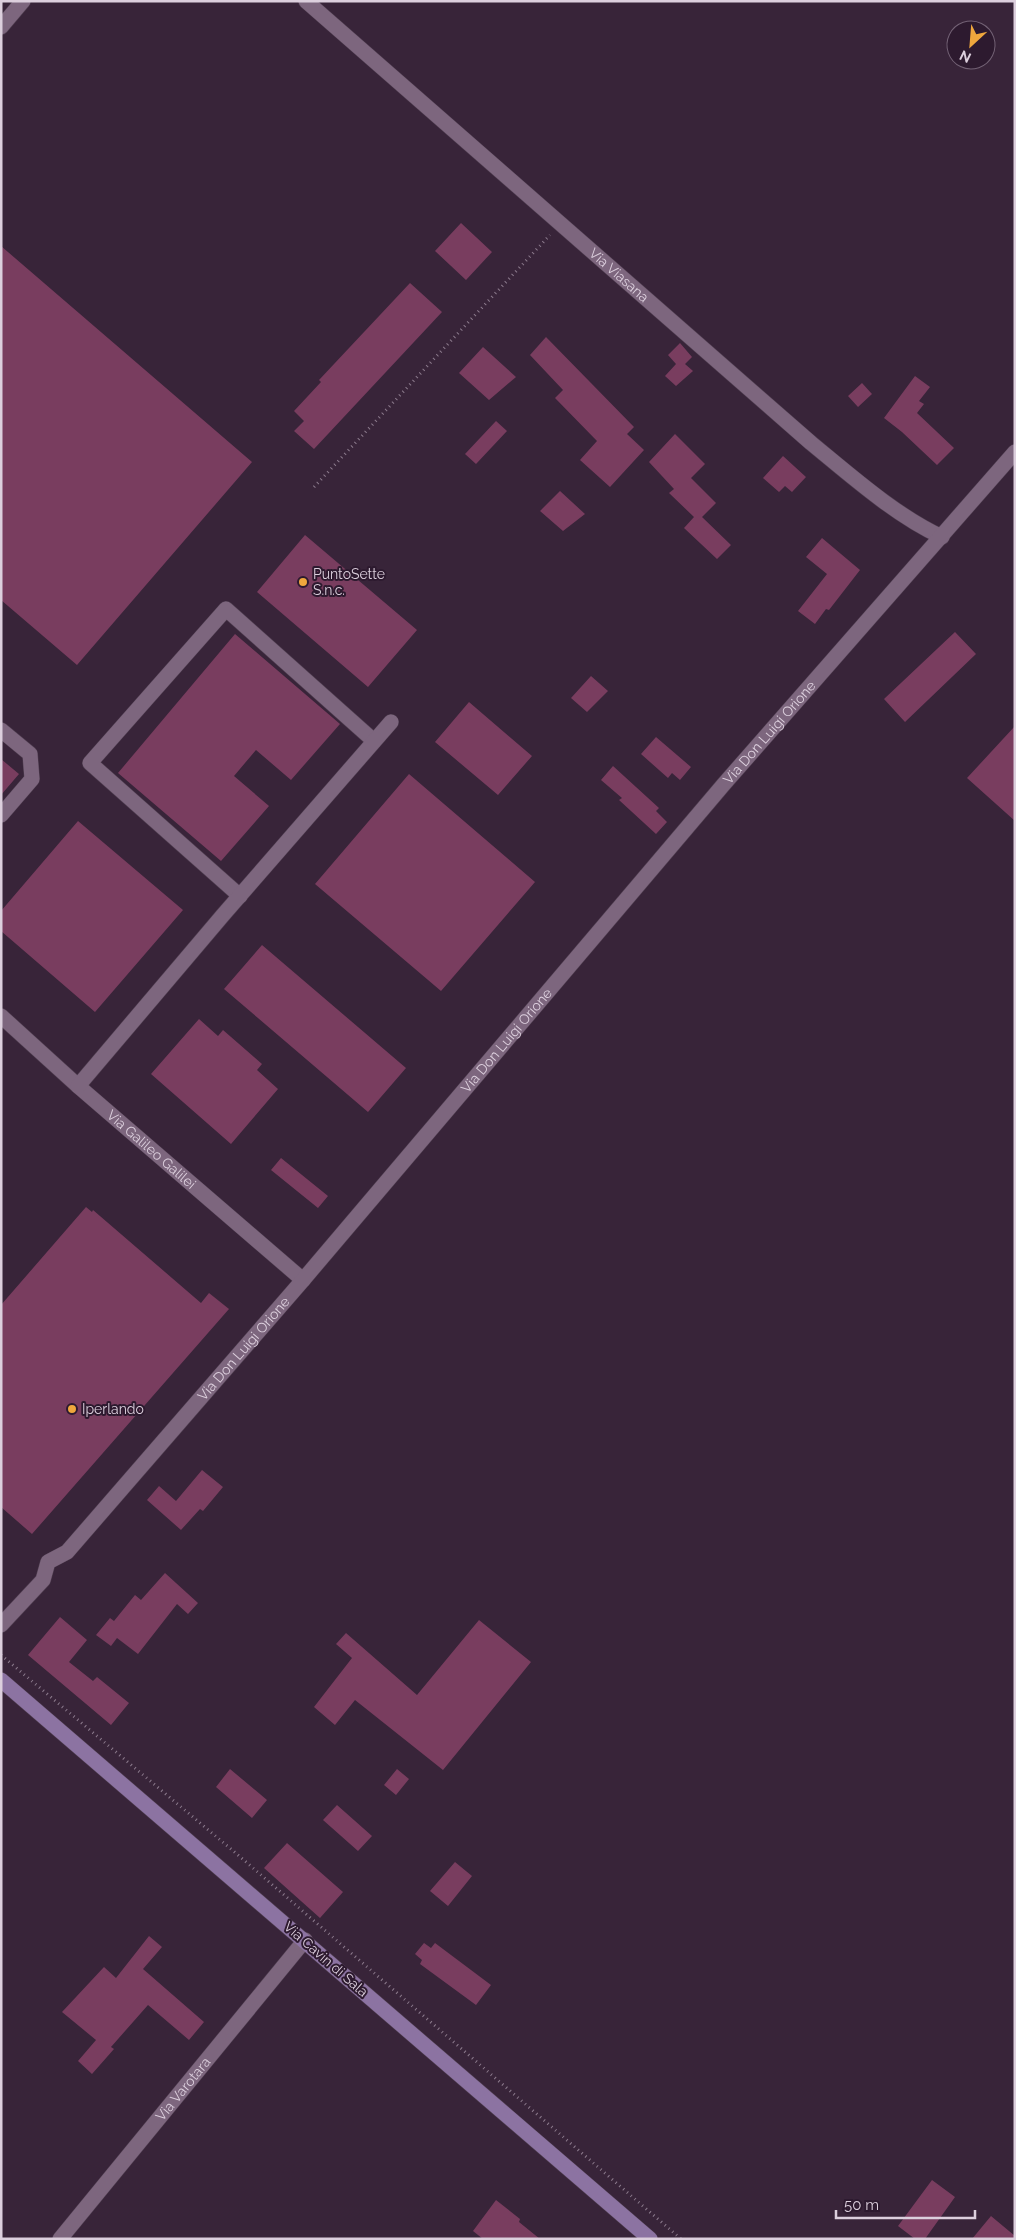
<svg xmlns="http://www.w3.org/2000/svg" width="1016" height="2240" viewBox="0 0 1016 2240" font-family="Raleway,sans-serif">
  <rect width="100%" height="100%" fill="#382439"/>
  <!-- building -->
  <path fill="#793d5f" d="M461,223L492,252L466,280L435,251Z
    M1,246L252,462L77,665L1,600Z
    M410,283L442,312L314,449L294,431L304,421L294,411L321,382L319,380Z
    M546,337L634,427L627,434L644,450L610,487L580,460L597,441L555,398L563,390L530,355Z
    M680,343L692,357L685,364L693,371L676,386L665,376L676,364L668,355Z
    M483,347L516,377L489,400L459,373Z
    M915,376L930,387L919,401L924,404L917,413L954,448L937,465L902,432L884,418Z
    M862,383L872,394L858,407L848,396Z
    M496,421L507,431L476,464L465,454Z
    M675,434L705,464L691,478L716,503L702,517L731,545L717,559L684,528L694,517L669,493L674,489L649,462Z
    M783,456L806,477L792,492L785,486L779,492L763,478Z
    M560,491L585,514L563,531L540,511Z
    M305,535L417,630L368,687L257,592Z
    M822,538L860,570L829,610L826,609L815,624L798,611L827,574L806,557Z
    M955,632L976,654L905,722L884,699Z
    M235,634L340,724L291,780L256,750L234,776L269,806L221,861L118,773Z
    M591,676L608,691L587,712L571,698Z
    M469,702L532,756L498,795L435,742Z
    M1015,726V821L967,778Z
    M656,737L691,767L680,780L672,773L668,778L641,754Z
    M1,759L19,774L1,795Z
    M613,766L659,808L656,811L667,822L656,834L619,800L622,798L601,780Z
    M409,774L535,882L441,991L315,884Z
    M78,821L183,910L95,1012L1,931V911Z
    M262,945L406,1068L368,1112L224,989Z
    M199,1019L218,1036L223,1030L262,1064L257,1070L278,1089L231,1144L151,1074Z
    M281,1158L328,1196L318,1208L271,1170Z
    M86,1207L92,1212L93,1210L201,1303L209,1293L229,1309L32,1534L1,1507V1305Z
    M202,1470L223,1487L203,1511L200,1509L181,1530L147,1500L159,1486L176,1501Z
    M165,1573L198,1603L188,1614L177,1604L138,1654L117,1638L111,1646L96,1635L110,1618L114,1621L135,1595L141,1600Z
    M60,1617L87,1640L69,1662L93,1681L97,1677L129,1703L111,1725L28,1655Z
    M479,1620L531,1662L443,1770L355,1700L335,1725L314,1707L352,1658L336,1644L346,1633L417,1695Z
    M230,1769L267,1800L252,1818L216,1787Z
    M397,1769L409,1779L396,1795L384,1785Z
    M337,1805L372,1836L358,1851L323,1820Z
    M287,1843L343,1892L320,1918L264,1868Z
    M455,1862L472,1876L448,1906L430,1891Z
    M149,1936L162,1947L143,1969L204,2022L189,2040L148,2005L111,2047L114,2049L92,2074L78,2061L96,2040L62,2012L104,1967L116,1978Z
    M424,1943L431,1948L435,1943L491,1985L476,2005L420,1964L422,1960L415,1954Z
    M932,2180L955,2197L925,2239H915L898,2226Z
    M496,2200L520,2219L519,2222L540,2239H483L473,2231Z
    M991,2216L1015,2236V2239H972Z"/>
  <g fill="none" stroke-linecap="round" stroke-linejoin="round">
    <defs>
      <g id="minor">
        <path id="s1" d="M306,1L811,443C850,475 896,516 942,537"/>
        <path d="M1,27L23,1"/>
        <path d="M1,730L30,754L32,779L1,815"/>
        <path d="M240,896L90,763L226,609L374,741"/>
        <path id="s2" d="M1,1016L78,1086L303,1280"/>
        <path d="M78,1086L223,915L391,722"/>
        <path id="s3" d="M1,1625L43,1580L48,1562L67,1552L303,1280L724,784L1015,452"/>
        <path id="s4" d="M60,2239L305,1940"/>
      </g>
      <path id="major" d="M1,1680L650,2239"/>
    </defs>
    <!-- minor casing -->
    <use href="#minor" stroke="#503f51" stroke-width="16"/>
    <!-- major casing -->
    <use href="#major" stroke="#503f51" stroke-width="16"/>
    <!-- path -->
    <path stroke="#8c7b8d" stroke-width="3" stroke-dasharray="1 4" stroke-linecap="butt" d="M314,487L550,235
      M1,1655L238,1855L681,2239"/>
    <!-- minor -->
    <use href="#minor" stroke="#7d667e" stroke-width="15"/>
    <!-- major -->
    <use href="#major" stroke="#8c73a2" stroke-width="15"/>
  </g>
  <!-- markers -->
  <g fill="#efa73d" stroke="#2d1a2f" stroke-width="2">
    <circle cx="303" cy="582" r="5"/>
    <circle cx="72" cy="1409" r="5"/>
  </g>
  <g text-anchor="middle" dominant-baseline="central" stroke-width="4" stroke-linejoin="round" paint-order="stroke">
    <!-- street labels -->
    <g font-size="14" fill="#dccfdd" stroke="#2d1a2f">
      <text stroke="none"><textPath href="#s1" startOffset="416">Via Viasana</textPath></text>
      <text stroke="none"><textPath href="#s3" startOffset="1181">Via Don Luigi Orione</textPath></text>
      <text stroke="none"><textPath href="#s3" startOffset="776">Via Don Luigi Orione</textPath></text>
      <text stroke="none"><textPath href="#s2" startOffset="201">Via Galileo Galilei</textPath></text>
      <text stroke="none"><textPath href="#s3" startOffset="371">Via Don Luigi Orione</textPath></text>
      <text transform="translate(326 1959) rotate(41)">Via Cavin di Sala</text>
      <text stroke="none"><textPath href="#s4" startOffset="194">Via Varotara</textPath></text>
    </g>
    <!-- poi labels -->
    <g font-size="14" fill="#dccfdd" stroke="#2d1a2f" text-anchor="start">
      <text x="313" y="574">PuntoSette<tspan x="313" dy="16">S.n.c.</tspan></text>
      <text x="82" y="1409">Iperlando</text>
    </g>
  </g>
  <!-- border -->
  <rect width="1016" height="2240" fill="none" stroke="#dccfdd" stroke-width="5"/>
  <!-- north arrow -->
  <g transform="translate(971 45) rotate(206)"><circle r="24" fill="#2d1a2f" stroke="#736275"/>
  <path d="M0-4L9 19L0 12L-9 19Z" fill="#efa73d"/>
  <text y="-8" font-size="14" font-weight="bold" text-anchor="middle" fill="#dccfdd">N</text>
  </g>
  <!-- scale -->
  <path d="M836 2210v8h139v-8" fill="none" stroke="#dccfdd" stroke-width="2.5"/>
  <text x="844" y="2210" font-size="15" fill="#dccfdd" stroke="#2d1a2f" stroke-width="4" paint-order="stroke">50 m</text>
</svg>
